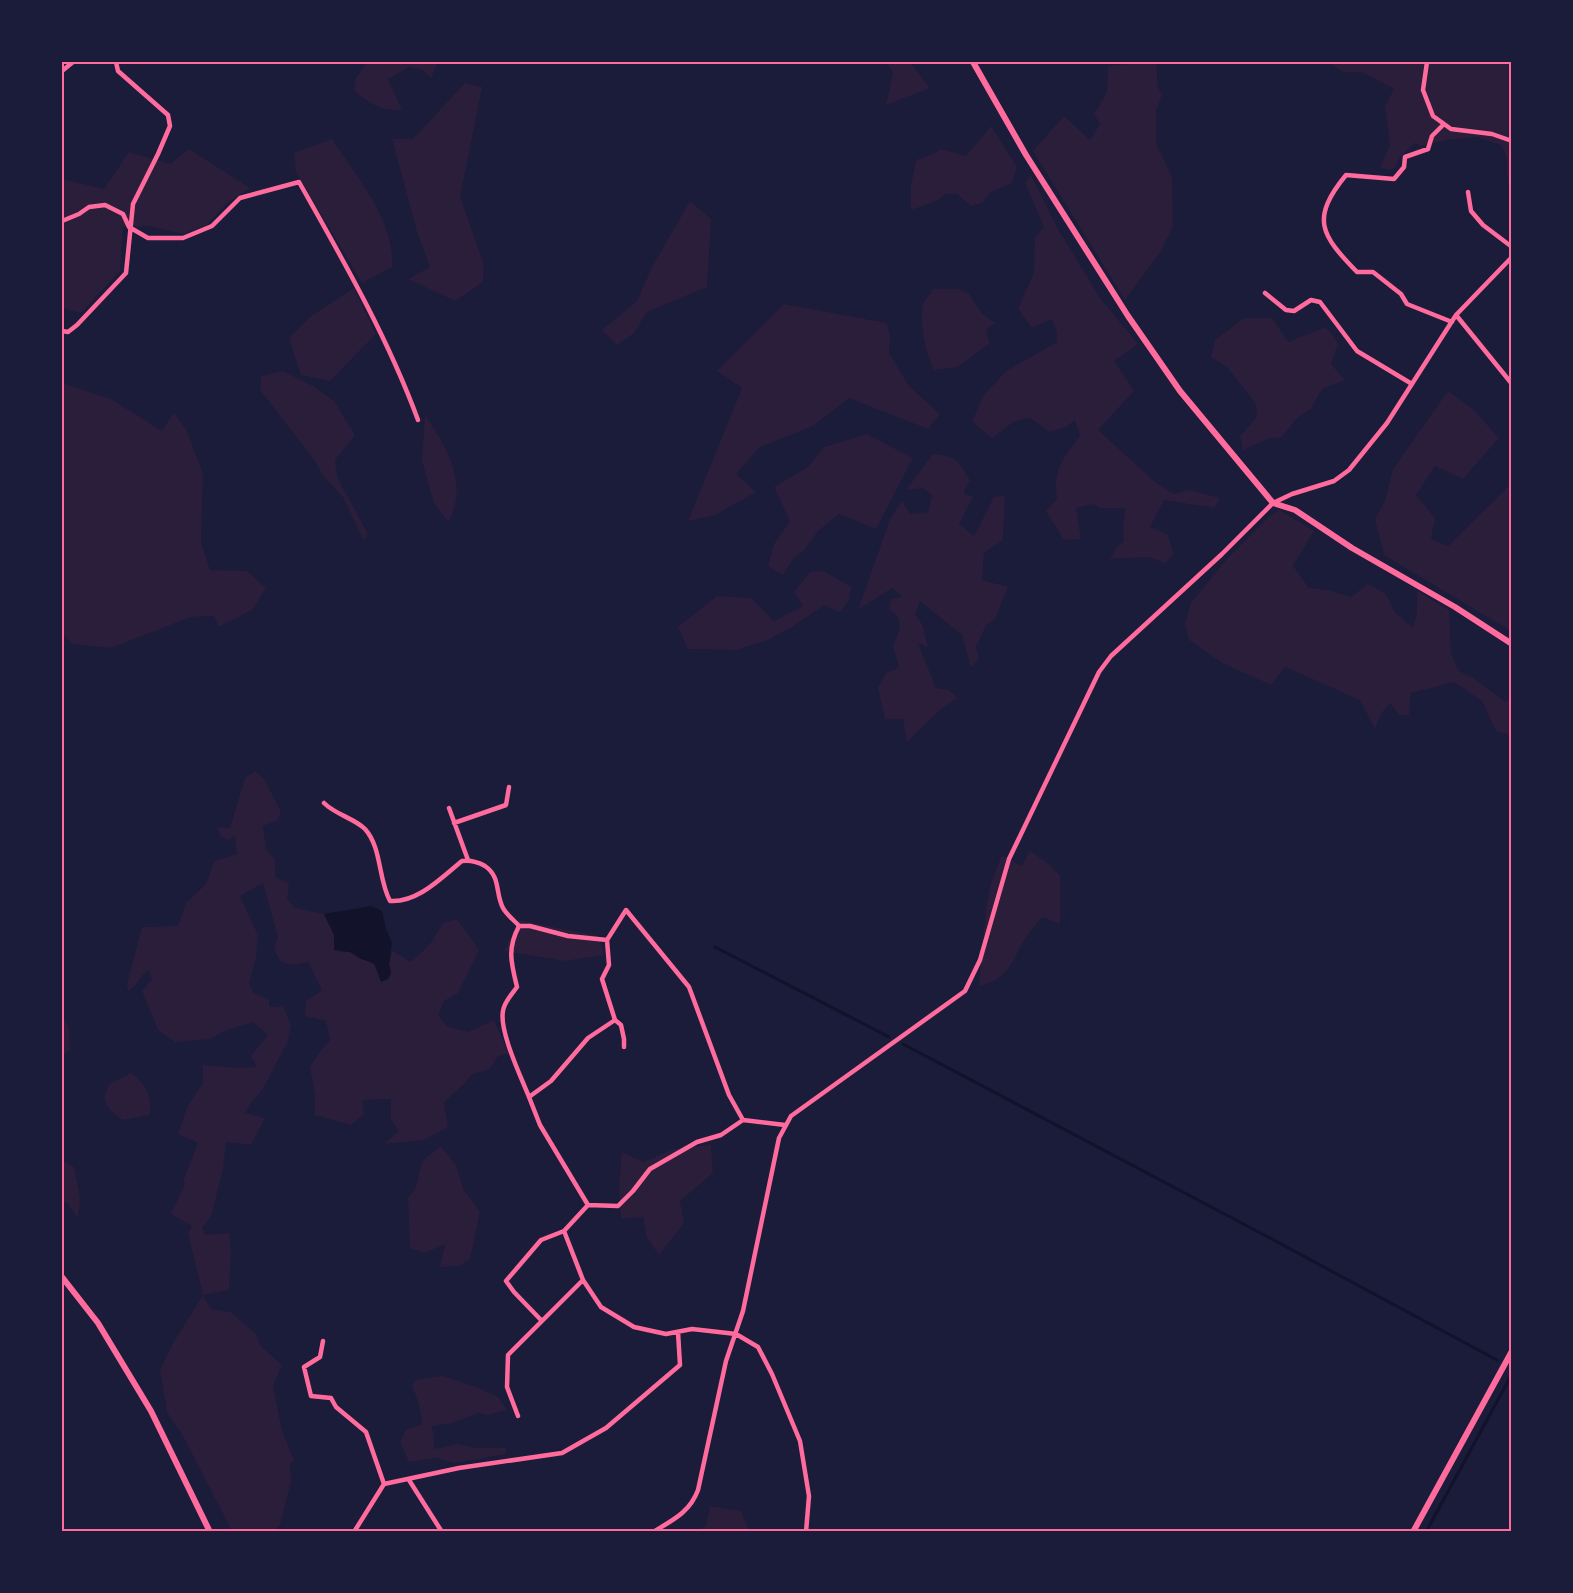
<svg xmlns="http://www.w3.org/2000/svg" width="1573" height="1593" viewBox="0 0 1573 1593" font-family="'Sofia Sans Condensed',sans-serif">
  <rect width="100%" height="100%" fill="#1b1b3a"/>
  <!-- green -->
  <path fill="#2a1e3b" d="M367,62H438L431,78L423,70L409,67L388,79L402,110C381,111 369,104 354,90L356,78Z
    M887,62H910L930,88L886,105L893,73Z
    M1145,62H1156L1158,88L1162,95L1156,111V143L1172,177L1173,226L1161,251L1125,300L1033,151L1064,116L1090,140L1100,124L1094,114L1107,92L1108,66Z
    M1328,62H1511V189L1508,184L1507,158L1501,145L1476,137L1447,140L1420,146L1415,143L1400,157L1395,168L1389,170L1380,167L1390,145L1385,106L1394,89L1362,72H1343Z
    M465,83L482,87L460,197L484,265L483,282L455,301L408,279L430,267L417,232L392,139H413Z
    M991,126L1017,167L1012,183L991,192L982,203L971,206L957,194H946L937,201L911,210V186L916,160L931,155L941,149L966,156Z
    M332,139C356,176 396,222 392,267L362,283L296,172L294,153Z
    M189,149L250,188L227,203L207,225L183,234L149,226L123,227L120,271L81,313L62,308V179L104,189L129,152L170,164Z
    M1031,175L1058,229L1100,298L1138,344L1114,361L1134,391L1098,430L1155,482L1174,494L1189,490L1220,498L1214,508L1164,500L1150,527L1167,534L1174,554L1165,563L1148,557L1110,559L1116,548L1124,541L1123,527L1125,508H1099L1094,504L1076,508L1081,539L1064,540L1046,511L1057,499C1053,468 1062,460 1080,436L1075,420L1066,427L1050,432L1030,418L1015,421L992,438L972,422L983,396L1006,371L1057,342V332L1052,319L1032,328L1018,309L1034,273L1035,237L1044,227L1025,183Z
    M690,201L711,219L707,287L647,312L634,333L617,345L602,330L637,301L651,269Z
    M354,288L376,334L330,381L301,375L289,338L310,317Z
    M933,289H958L969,294L982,314L995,323L986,330L990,343L958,367L934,370C926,355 919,322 923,305C924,300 930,294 933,289Z
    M784,304L887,323L890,336L889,353L909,386L940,414L928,429L849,398L813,426L760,447L736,474L756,492L715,515L688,521L742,388L717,371Z
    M1244,318H1272L1288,342L1326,327L1338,343L1331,364L1345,380L1322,389L1311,409L1297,418L1282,437L1267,439L1243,450L1240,436L1256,418L1257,408L1253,400L1227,367L1211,357L1215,340Z
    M283,371L313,386L334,401L355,435L335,460L337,477L368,534L364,541L343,497L324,477L312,457L260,390L261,376Z
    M62,383L111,399L162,431L174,412L187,431L203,474L201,542L210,570L247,571L266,588L252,610L219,627L214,616L191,617L111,648L72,644L63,634L62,627Z
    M1448,391L1474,410L1499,438L1463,479L1435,466L1416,495L1435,518L1431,539L1448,546L1511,484V631L1384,555L1375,519L1385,501L1393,469Z
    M425,414C446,447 470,484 448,522L434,503L422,461Z
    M867,434L913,458L876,529L839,514L818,531L805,549L793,559L783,575L768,566L774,544L790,521L774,487L808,467L824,447Z
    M933,454C956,456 958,460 970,480L964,490V494L973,497L959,524L974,536L994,497L1005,495L1003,540L984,553L982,580L1008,587L995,619L986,625L976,647L979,659L971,667L962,635L920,601L915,614L922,624L928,647L918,643L936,688L948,690L958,698L941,709L907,742L903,719H885L878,688L886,673L899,667L893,646L900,628L898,617L889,610L891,599L902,596L892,588L858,610L890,519L902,501L910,514L928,512L932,495L923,488L906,490Z
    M1279,510L1314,531L1293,566L1309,588L1328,590L1351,597L1368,584L1385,593L1395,612L1413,628L1417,613V591L1449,610L1451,654L1459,671L1473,678L1506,702L1511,698V735L1496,731L1482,701L1454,682L1411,693L1409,715H1399L1390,703L1381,714L1375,729L1360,700L1285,667L1271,685L1224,664L1189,640L1185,624L1191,603L1226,560L1270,516Z
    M824,571L851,587L849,600L840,612L824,605L792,627L768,640L736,650L688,649L678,627L717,596L751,598L774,621L803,606L794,592L810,572Z
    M255,771L264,779L281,811L278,820L263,826L266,849L275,860V877L289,884L287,899L295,908L324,914L331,925L340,952H350L391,973L389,964L392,951L411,962L430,944L443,923L457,919L479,950L458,993L444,1001L438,1015L447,1026L468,1032L494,1020L509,1054L498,1056L490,1069L472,1074L465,1083L444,1102L448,1127L424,1140L384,1144L399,1131L391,1119V1099H378L362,1101L364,1114L351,1125L315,1115V1096L310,1067L319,1053L330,1040L326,1021L305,1016L306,1001L322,990L308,962L293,965L281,962L274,949L278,937L263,883L240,896L258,935L256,958L249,983L254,993L269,1000V1007L283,1006L291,1025L288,1041L263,1089L250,1104L245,1113L265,1118L251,1145L226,1142L223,1169L211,1217L202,1228L205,1235L229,1233L231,1250L229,1290L203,1295L211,1309L231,1312L256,1334L260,1345L282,1365L273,1386L282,1431L294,1460L290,1465L291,1482L280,1525L273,1531H232L183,1436L167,1412L160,1370L173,1343L203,1295L188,1233L192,1226L171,1214L185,1184L183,1181L198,1143L178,1134L188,1105L203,1083V1065L239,1068L257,1067L251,1056L268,1035L253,1022L224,1031L211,1039L175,1042L158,1030L142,991L152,979L149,970C139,976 138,986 128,991L127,984L142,927L178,926L186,903L206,884L214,861L237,854L235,836L227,840L220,836L218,827L230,828L245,778Z
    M1030,851L1049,864L1060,876V924L1042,917C1037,923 1031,930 1027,936C1011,960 1011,979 979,986L986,909L991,883L1002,855L1022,866Z
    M519,920L598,936L604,955L565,961L504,951Z
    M62,1014L69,1028L70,1050L62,1056Z
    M131,1073C146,1083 153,1098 149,1115L122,1120L109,1109L104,1098L109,1084Z
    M711,1145L713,1173L680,1201L684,1223L659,1255L647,1237L643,1217L621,1219L619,1185L622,1152L643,1162L674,1149Z
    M441,1146L456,1165L463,1188L480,1212L470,1259L459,1266L440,1267L445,1244L425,1253L410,1248L408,1198L416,1187L422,1161Z
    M62,1160L74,1167L80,1198L78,1219L67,1202L62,1203Z
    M443,1376L479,1388L498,1397L507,1410L488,1415L479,1413L452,1423L432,1426L435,1449L457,1444L477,1448H506V1454L454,1463L435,1458L409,1462L400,1442L406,1430L422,1424L419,1404L412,1386L416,1380Z
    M710,1506L741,1511L749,1531H696L706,1526Z"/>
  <!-- water -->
  <path fill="#12122b" d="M372,906L382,911L386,929L392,943L389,964L391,973L388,979L381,982L374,963L361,959L350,952L334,950V935L324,914Z"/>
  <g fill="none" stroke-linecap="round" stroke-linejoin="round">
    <!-- stream -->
    <path stroke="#12122b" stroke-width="3" d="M715,947L889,1037
      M903,1044L1268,1237L1497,1360
      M1426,1532L1512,1374"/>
    <!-- minor -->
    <path stroke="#ff6b9d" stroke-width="4.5" d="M1427,62L1423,90L1433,116L1451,129L1492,134L1512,141
      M62,71L73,62
      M1444,124L1432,136L1428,149L1405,157L1404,167L1394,179L1346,175C1310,219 1321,235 1357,272H1373L1401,294L1407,304L1452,322
      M1468,192L1471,211L1483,225L1512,247
      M62,221L79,214L89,207L105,205L123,214L129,227L148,238H183L212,226L240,198L299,182C343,260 387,336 418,420
      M1265,293L1286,310L1294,311L1311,300L1320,302L1357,351L1412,384
      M1456,315L1512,384
      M62,331L68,332L77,325L126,273L133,204L158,154L170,126L168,115L118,71L116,62
      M324,803C336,815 354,818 365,829C382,848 378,879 390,901C418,903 442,877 462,861C471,860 478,862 485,866C501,877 495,893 503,908C506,914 514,920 519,926H530L568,936L607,940
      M449,808L468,860
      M454,823L506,805L509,787
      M519,926C507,949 511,962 517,987C512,994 504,1002 503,1011C499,1031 521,1077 529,1097
      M624,1047V1039L621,1025L615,1020L602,979L609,965L607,940L626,910L689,987L729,1095L743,1120L785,1125
      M743,1120L721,1135L697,1142L650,1169L633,1191L618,1206L588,1205L564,1231L583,1280L601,1307L634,1327L666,1334L692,1329L736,1334L758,1347L772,1374L800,1441L809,1496L806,1532
      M588,1205L540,1125L529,1097L551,1081L588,1038L615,1020
      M541,1320L514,1292L506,1281L541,1240L564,1231
      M323,1341L320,1357L304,1367L311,1396L331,1398L336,1407L366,1432L384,1484
      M518,1416L507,1387L508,1355L583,1280
      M409,1480L442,1532
      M354,1532L384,1484L459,1468L562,1453L606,1428L680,1365L678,1332
      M653,1532C673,1520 690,1512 698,1490L726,1361L743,1311L779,1138L791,1116L965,991L980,960L1009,859L1099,672L1111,656L1222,554L1273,503L1292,494L1334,481L1349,470L1387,423L1456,315L1512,257"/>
    <!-- tertiary -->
    <path stroke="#ff6b9d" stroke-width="6" d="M973,62L1026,155L1128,316L1180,391L1273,503L1295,510L1352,548L1455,607L1512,644
      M62,1277L98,1323L151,1411L210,1532
      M1413,1532L1512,1351"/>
  </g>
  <!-- border -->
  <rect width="1573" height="1593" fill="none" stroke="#1b1b3a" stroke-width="126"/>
  <rect x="63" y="63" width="1447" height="1467" fill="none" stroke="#ff6b9d" stroke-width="2"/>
</svg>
